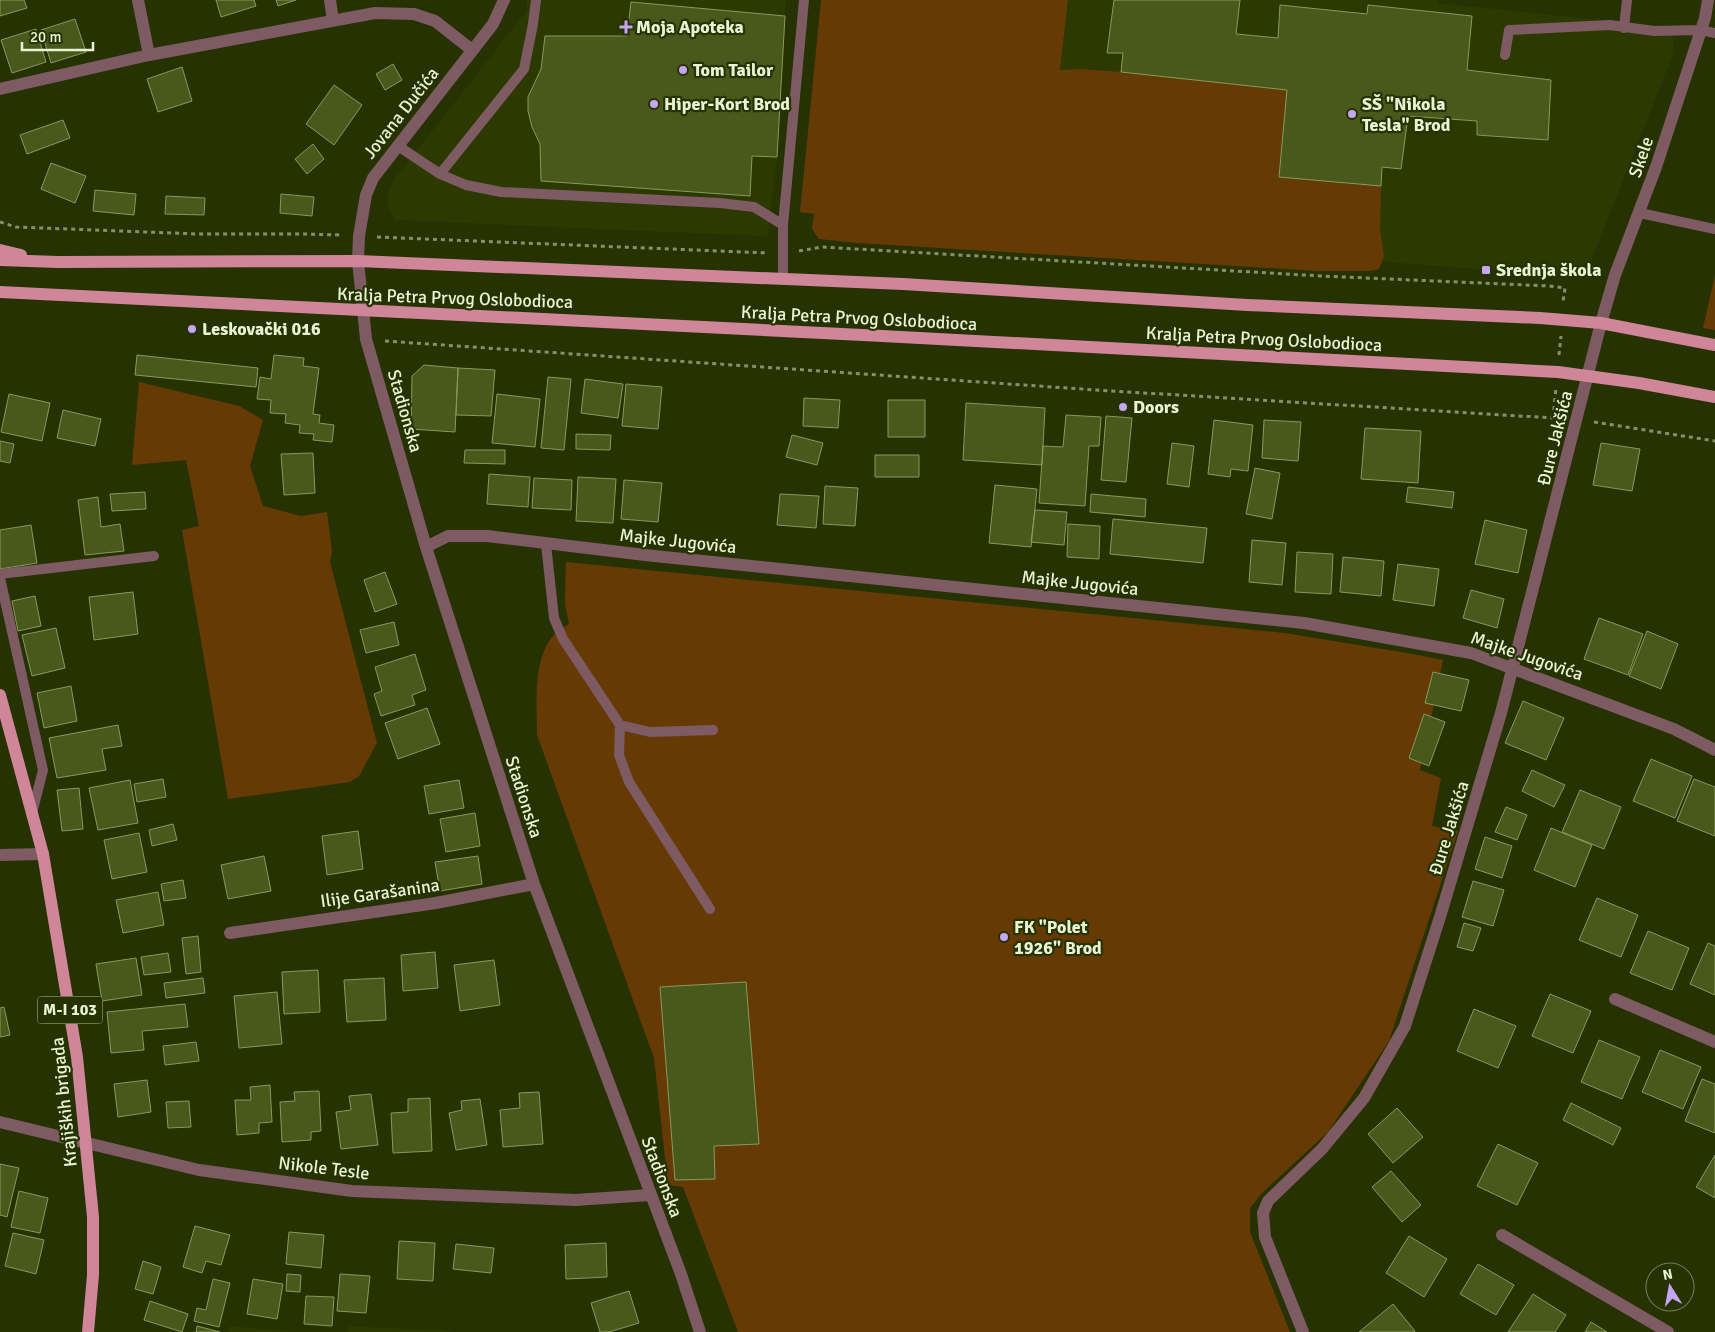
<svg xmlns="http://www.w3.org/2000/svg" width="1715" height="1332" viewBox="0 0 1715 1332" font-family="Signika,sans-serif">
  <rect width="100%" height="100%" fill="#263202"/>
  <!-- built -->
  <path fill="#2c3a01" d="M527,0H786L777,157L768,235L762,236L395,220L389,209L387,198L390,187L396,177L527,10Z
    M1068,0H1438V3L1665,27L1673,37L1674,52L1592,259L1570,274H1543L1046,236L1050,158Z
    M230,1326L297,1332H228Z
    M349,1326L462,1332H347Z"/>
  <!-- green -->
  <path fill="#663a04" d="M821,0H1068L1060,70L1082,69L1121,72L1287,90L1279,177L1381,186L1380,229L1384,256L1379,269L1371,271H1319L857,243L819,239L812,229L814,214L800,212Z
    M1715,275V330L1703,328Z
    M139,382L239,406L263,420L250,466L263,506L301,516L327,512L332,551L330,562L377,743L359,776L350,782L228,799L182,530L199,526L186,460L132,465Z
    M566,562L1285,633L1413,654L1443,660L1420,770L1441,778L1432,826L1458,831L1389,1041L1328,1132L1262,1193L1250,1208V1232L1290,1332H738L683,1187L668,1185L654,1058L537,735C537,705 532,655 556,633C560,629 565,627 569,624L565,604Z"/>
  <!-- building -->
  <path fill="#48591b" stroke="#879a5d" d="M0,0H24L27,8L0,16Z
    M216,0H254L256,6L221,17Z
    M276,0H296L278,6Z
    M1114,0H1240L1236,34L1278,38L1280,5L1367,14L1368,5L1472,16L1467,70L1551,80L1548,140L1477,135V121L1408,116L1401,169L1382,167L1381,186L1279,177L1287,90L1121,72L1123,53H1107Z
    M631,2L785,16L777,157L752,156L750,196L541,181L540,144L532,127L528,111V97L541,69L545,36H627Z
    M75,19L86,52L51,63L41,30Z
    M36,29L46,62L12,73L1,40Z
    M393,64L402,80L385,90L376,74Z
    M182,67L192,101L158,112L147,79Z
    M334,85L362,105L334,145L306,124Z
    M63,120L70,138L27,154L20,135Z
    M313,144L324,159L307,174L295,159Z
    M51,163L86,176L75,203L41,189Z
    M95,190L136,194L134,215L93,211Z
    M281,194L314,197L312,216L280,213Z
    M166,196L205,198L204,215L165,214Z
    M137,355L258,368L256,387L135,375Z
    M274,355L304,358L303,366L319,368L313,414L320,415L319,423L334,425L332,442L313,440L314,434L299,433L300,425L285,423L286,414L270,413L271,400L257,399L260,377L271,379Z
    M424,365L458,368L455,432L411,429L412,376Z
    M458,368L495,370L491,416L456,415Z
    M548,377L571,379L564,450L541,448Z
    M585,379L623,384L618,418L581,413Z
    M626,384L662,387L658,429L622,426Z
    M9,394L50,403L42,441L1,432Z
    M497,394L540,399L535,447L492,443Z
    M804,398L840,400L838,428L803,426Z
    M888,400H925V437H888Z
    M966,403L1045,408L1042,465L963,460Z
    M63,410L101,419L95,446L57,438Z
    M1066,415L1101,417L1099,446H1089L1085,506L1039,503L1043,446L1063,447Z
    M1106,416L1132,418L1126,482L1101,480Z
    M1214,420L1253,425L1248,471L1231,469L1230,477L1208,474Z
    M1264,420L1301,422L1298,461L1262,458Z
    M1365,428L1421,431L1418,483L1361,479Z
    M576,434L611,435L610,450L576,449Z
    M792,435L823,443L817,465L786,457Z
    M0,441L14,444L10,463L0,461Z
    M1172,443L1194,446L1189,487L1167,484Z
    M1601,443L1640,449L1632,491L1593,485Z
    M465,450H505V464L464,463Z
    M313,453L315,493L284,495L281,454Z
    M875,455H919V477H875Z
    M1255,468L1280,473L1272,519L1246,514Z
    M489,474L530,477L528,507L487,504Z
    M578,477L616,479L613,523L576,521Z
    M534,478L572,480L571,510L532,508Z
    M624,480L662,483L658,522L621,519Z
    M995,485L1037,489L1031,547L989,543Z
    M825,486L858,488L855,526L823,524Z
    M1408,487L1454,492L1452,508L1406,502Z
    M145,492L146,509L112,511L110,494Z
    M780,494L819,496L816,528L777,525Z
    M1091,494L1146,499L1145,517L1090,512Z
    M98,497L101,527L120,524L124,551L85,555L78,500Z
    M1035,510L1067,512L1064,545L1031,542Z
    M1113,519L1207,528L1203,563L1110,554Z
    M1485,520L1527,530L1518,573L1475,564Z
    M1068,524L1100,526L1099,559L1067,557Z
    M31,525L37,563L0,569V530Z
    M1252,540L1286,543L1282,585L1249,582Z
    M1297,552L1333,554L1331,594L1295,592Z
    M1343,557L1384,561L1381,596L1340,592Z
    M1398,564L1439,569L1434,606L1393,600Z
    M385,572L397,604L375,612L364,580Z
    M1471,590L1504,599L1497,628L1463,618Z
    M133,592L138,634L94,640L89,597Z
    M35,596L41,626L18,631L12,601Z
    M1599,618L1643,634L1628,675L1584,659Z
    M394,622L399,645L366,653L360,630Z
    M56,628L65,668L32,676L22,635Z
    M1647,631L1678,644L1661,689L1629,676Z
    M415,654L426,690L412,695L415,705L381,716L374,694L382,691L375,667Z
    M1433,672L1469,680L1461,711L1425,703Z
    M71,686L77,721L44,728L37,693Z
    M1523,701L1564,718L1546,760L1505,743Z
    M427,708L440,744L398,759L385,723Z
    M1424,714L1445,722L1429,766L1409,758Z
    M118,725L122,746L102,749L106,770L57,778L49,738Z
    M1651,759L1692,776L1675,818L1633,801Z
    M1532,770L1565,785L1554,807L1522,791Z
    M163,779L166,797L137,802L134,784Z
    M1694,779L1715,787V836L1677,821Z
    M130,780L138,823L98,830L89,788Z
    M459,780L464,808L429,814L424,786Z
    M79,788L83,829L62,831L57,790Z
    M1580,790L1621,807L1604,849L1562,832Z
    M1506,807L1527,815L1517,840L1495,832Z
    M475,813L480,846L446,852L440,819Z
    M173,824L177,840L152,846L149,830Z
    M1551,828L1592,845L1575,887L1534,870Z
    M358,831L363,869L327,875L322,836Z
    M139,833L147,872L112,879L104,840Z
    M1485,837L1512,846L1502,878L1475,869Z
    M264,856L271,891L228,899L221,865Z
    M478,856L482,884L440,891L435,862Z
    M183,880L186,898L164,901L161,884Z
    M1473,881L1504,890L1493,926L1462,917Z
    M158,892L164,925L123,933L116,900Z
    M1597,898L1638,915L1621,957L1579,940Z
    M1464,923L1481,928L1473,951L1457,947Z
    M1648,931L1689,948L1672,990L1630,973Z
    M198,936L201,972L186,974L182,938Z
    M1708,943L1715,946V995L1690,984Z
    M435,952L438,988L403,991L401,955Z
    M168,953L171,972L144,975L141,957Z
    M136,958L142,995L102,1001L96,964Z
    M494,960L500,1005L460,1011L454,965Z
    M318,970L320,1012L284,1014L282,972Z
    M203,978L205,993L166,998L164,983Z
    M384,978L386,1020L347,1022L344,980Z
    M746,982L759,1144L714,1146L715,1179L675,1180L660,987Z
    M277,992L282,1044L239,1048L234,996Z
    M1550,994L1591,1011L1573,1053L1532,1036Z
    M185,1004L188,1027L142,1031L144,1050L111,1053L107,1012Z
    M4,1007L10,1035L0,1037V1008Z
    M1474,1009L1516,1026L1498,1068L1457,1051Z
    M1599,1040L1640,1057L1622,1099L1581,1082Z
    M196,1042L199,1061L165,1065L163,1046Z
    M1660,1050L1701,1067L1683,1109L1642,1092Z
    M1702,1079L1715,1084V1133L1685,1121Z
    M147,1080L151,1112L118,1117L114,1084Z
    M270,1085L272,1122L259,1123V1133L237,1135L235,1100H251L250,1087Z
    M319,1091L321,1131L311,1132V1140L282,1142L280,1102L295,1101L294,1092Z
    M539,1092L543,1144L503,1147L500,1110L520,1108L519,1093Z
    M371,1094L378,1145L341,1149L336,1112L351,1110L349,1096Z
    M430,1098L432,1151L393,1153L391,1113L408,1112V1099Z
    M480,1099L487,1145L456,1150L449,1113L462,1110L461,1101Z
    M189,1101L191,1127L168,1128L166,1102Z
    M1571,1103L1621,1128L1613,1145L1563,1120Z
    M1397,1108L1423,1137L1393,1163L1368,1134Z
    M1498,1144L1538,1163L1517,1205L1477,1186Z
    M1715,1155V1198L1696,1187Z
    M0,1164L19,1168L7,1217L0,1215Z
    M1391,1171L1421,1205L1402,1222L1372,1187Z
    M19,1191L48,1198L40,1233L11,1227Z
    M195,1226L230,1235L221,1265L206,1261L202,1273L183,1267Z
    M289,1232L324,1235L321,1268L286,1264Z
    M13,1233L44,1240L36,1274L5,1266Z
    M1409,1236L1447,1259L1424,1297L1386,1273Z
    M399,1241L435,1243L433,1281L397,1279Z
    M606,1243L607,1277L566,1279L565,1245Z
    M456,1244L494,1248L491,1273L453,1269Z
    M143,1261L161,1267L153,1294L135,1289Z
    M1478,1264L1514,1285L1496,1315L1460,1294Z
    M287,1274L301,1275L300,1292L286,1291Z
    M340,1274L370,1276L366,1313L337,1311Z
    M213,1279L230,1283L219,1327L194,1321L197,1308L206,1310Z
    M253,1279L283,1284L277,1319L247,1314Z
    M629,1291L639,1323L609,1332H600L591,1303Z
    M1533,1294L1566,1315L1555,1332H1508Z
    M306,1296L334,1297L332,1326L304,1324Z
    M150,1301L188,1314L182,1332L144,1320Z
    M1393,1304L1415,1331L1414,1332H1359Z
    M1591,1322L1607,1332H1585Z
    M197,1326L220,1332H196Z"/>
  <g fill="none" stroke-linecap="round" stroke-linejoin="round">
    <!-- path -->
    <path stroke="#869169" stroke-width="3" stroke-dasharray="4 4" stroke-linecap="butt" d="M0,222L16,227L198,234H303L341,235
      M377,237L768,253
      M799,251L822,247L1321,276L1549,286L1565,288L1563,302
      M385,341L1096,390L1553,418
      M1559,355L1561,336
      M1553,418L1556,388
      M1594,422L1715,441"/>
    <!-- lane -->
    <path stroke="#7e5a63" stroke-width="10" d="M1624,28L1627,0
      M1505,55L1509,30L1610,25L1654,31L1701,30L1715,33
      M398,146L440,174L466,185L501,192L720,203L754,207L783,225
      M440,174L524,69L533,24L536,0
      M1640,213L1715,229
      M783,279V225L804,0
      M546,544L554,618L563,639L620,725L650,732L713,730
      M0,574L154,556
      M0,578L43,770L32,813
      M620,725L619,755L629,782L710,909"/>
    <!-- street -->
    <path stroke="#7e5a63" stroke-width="12" d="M138,0L149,55
      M330,0L333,20
      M504,0L493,24L373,178L366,195L359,236L358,261L366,339L426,547L534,884L681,1274L700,1332
      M0,89L149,55L375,13L414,14L435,21L472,50
      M426,547L448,536H487L645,555L1304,623L1471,653L1674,729L1715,750
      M0,855L43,854
      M230,933L436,903L534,884
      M1615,999L1715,1042
      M0,1122L199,1170L352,1191L575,1200L650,1195
      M1502,1235L1668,1332
      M1303,1332L1265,1237L1263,1213L1268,1201L1322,1149L1364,1098L1405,1026L1440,917L1501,713L1601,323L1615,275L1656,167L1705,18L1708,0"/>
    <!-- primary -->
    <path stroke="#ce8698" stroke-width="12" d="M0,250L21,255
      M0,260L58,262L358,261L903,284L1247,305L1540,318L1601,323L1715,345
      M0,292C519,320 1039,341 1558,372L1639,383L1715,397
      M0,695L43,854L77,1057L93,1217V1275L88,1332"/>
  </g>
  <!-- markers -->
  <g fill="#c5a6f0" stroke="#263202" stroke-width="2">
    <path d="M623.5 19.5h5v5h5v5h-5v5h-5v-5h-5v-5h5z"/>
    <circle cx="683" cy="70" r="5"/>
    <circle cx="654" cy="104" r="5"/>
    <circle cx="1352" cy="114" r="5"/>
    <rect x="1481" y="265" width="10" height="10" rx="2.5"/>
    <circle cx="192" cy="329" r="5"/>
    <circle cx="1123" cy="407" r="5"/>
    <circle cx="1004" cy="937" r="5"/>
  </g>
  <g text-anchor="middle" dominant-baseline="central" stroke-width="4.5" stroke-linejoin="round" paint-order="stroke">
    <!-- shield labels -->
    <rect fill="#263202" stroke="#aeba95" stroke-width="1" x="37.5" y="996.5" width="65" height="27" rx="4"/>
    <g font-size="16" font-weight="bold" fill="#e9f4d4">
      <text x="70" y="1010">M-I 103</text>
    </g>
    <!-- poi labels -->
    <g font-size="18" font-weight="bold" fill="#e9f4d4" stroke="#263202" text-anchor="start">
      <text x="636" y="27">Moja Apoteka</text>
      <text x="693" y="70">Tom Tailor</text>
      <text x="664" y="104">Hiper-Kort Brod</text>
      <text x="1362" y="104">SŠ "Nikola<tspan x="1362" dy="21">Tesla" Brod</tspan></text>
      <text x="1496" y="270">Srednja škola</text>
      <text x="202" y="329">Leskovački 016</text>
      <text x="1133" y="407">Doors</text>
      <text x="1014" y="927">FK "Polet<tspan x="1014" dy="21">1926" Brod</tspan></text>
    </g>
    <!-- street labels -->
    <g font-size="18" fill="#e9f4d4" stroke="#263202">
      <text transform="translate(401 113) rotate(-52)">Jovana Dučića</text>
      <text transform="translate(1641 157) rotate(-71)">Skele</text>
      <text transform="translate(455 298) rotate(2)">Kralja Petra Prvog Oslobodioca</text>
      <text transform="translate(859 318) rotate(3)">Kralja Petra Prvog Oslobodioca</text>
      <text transform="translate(1264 339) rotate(3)">Kralja Petra Prvog Oslobodioca</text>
      <text transform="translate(405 411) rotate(74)">Stadionska</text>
      <text transform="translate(1555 438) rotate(-76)">Đure Jakšića</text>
      <text transform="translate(678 541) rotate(6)">Majke Jugovića</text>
      <text transform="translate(1080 583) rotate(6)">Majke Jugovića</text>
      <text transform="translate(1527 656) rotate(19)">Majke Jugovića</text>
      <text transform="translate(524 797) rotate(72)">Stadionska</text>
      <text transform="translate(1449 828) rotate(-73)">Đure Jakšića</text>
      <text transform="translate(380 893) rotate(-8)">Ilije Garašanina</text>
      <text transform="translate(64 1102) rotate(-96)">Krajiških brigada</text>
      <text transform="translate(324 1168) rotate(7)">Nikole Tesle</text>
      <text transform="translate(662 1177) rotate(69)">Stadionska</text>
    </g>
  </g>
  <!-- north arrow -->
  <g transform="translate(1670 1287) rotate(349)"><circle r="24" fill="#263202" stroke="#748056"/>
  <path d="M0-4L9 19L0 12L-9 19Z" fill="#c5a6f0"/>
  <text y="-8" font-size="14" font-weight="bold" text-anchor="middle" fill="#e9f4d4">N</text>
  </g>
  <!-- scale -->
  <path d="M22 42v8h71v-8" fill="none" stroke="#e9f4d4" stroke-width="2.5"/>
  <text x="30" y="42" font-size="15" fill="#e9f4d4" stroke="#263202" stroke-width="4" paint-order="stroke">20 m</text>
</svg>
